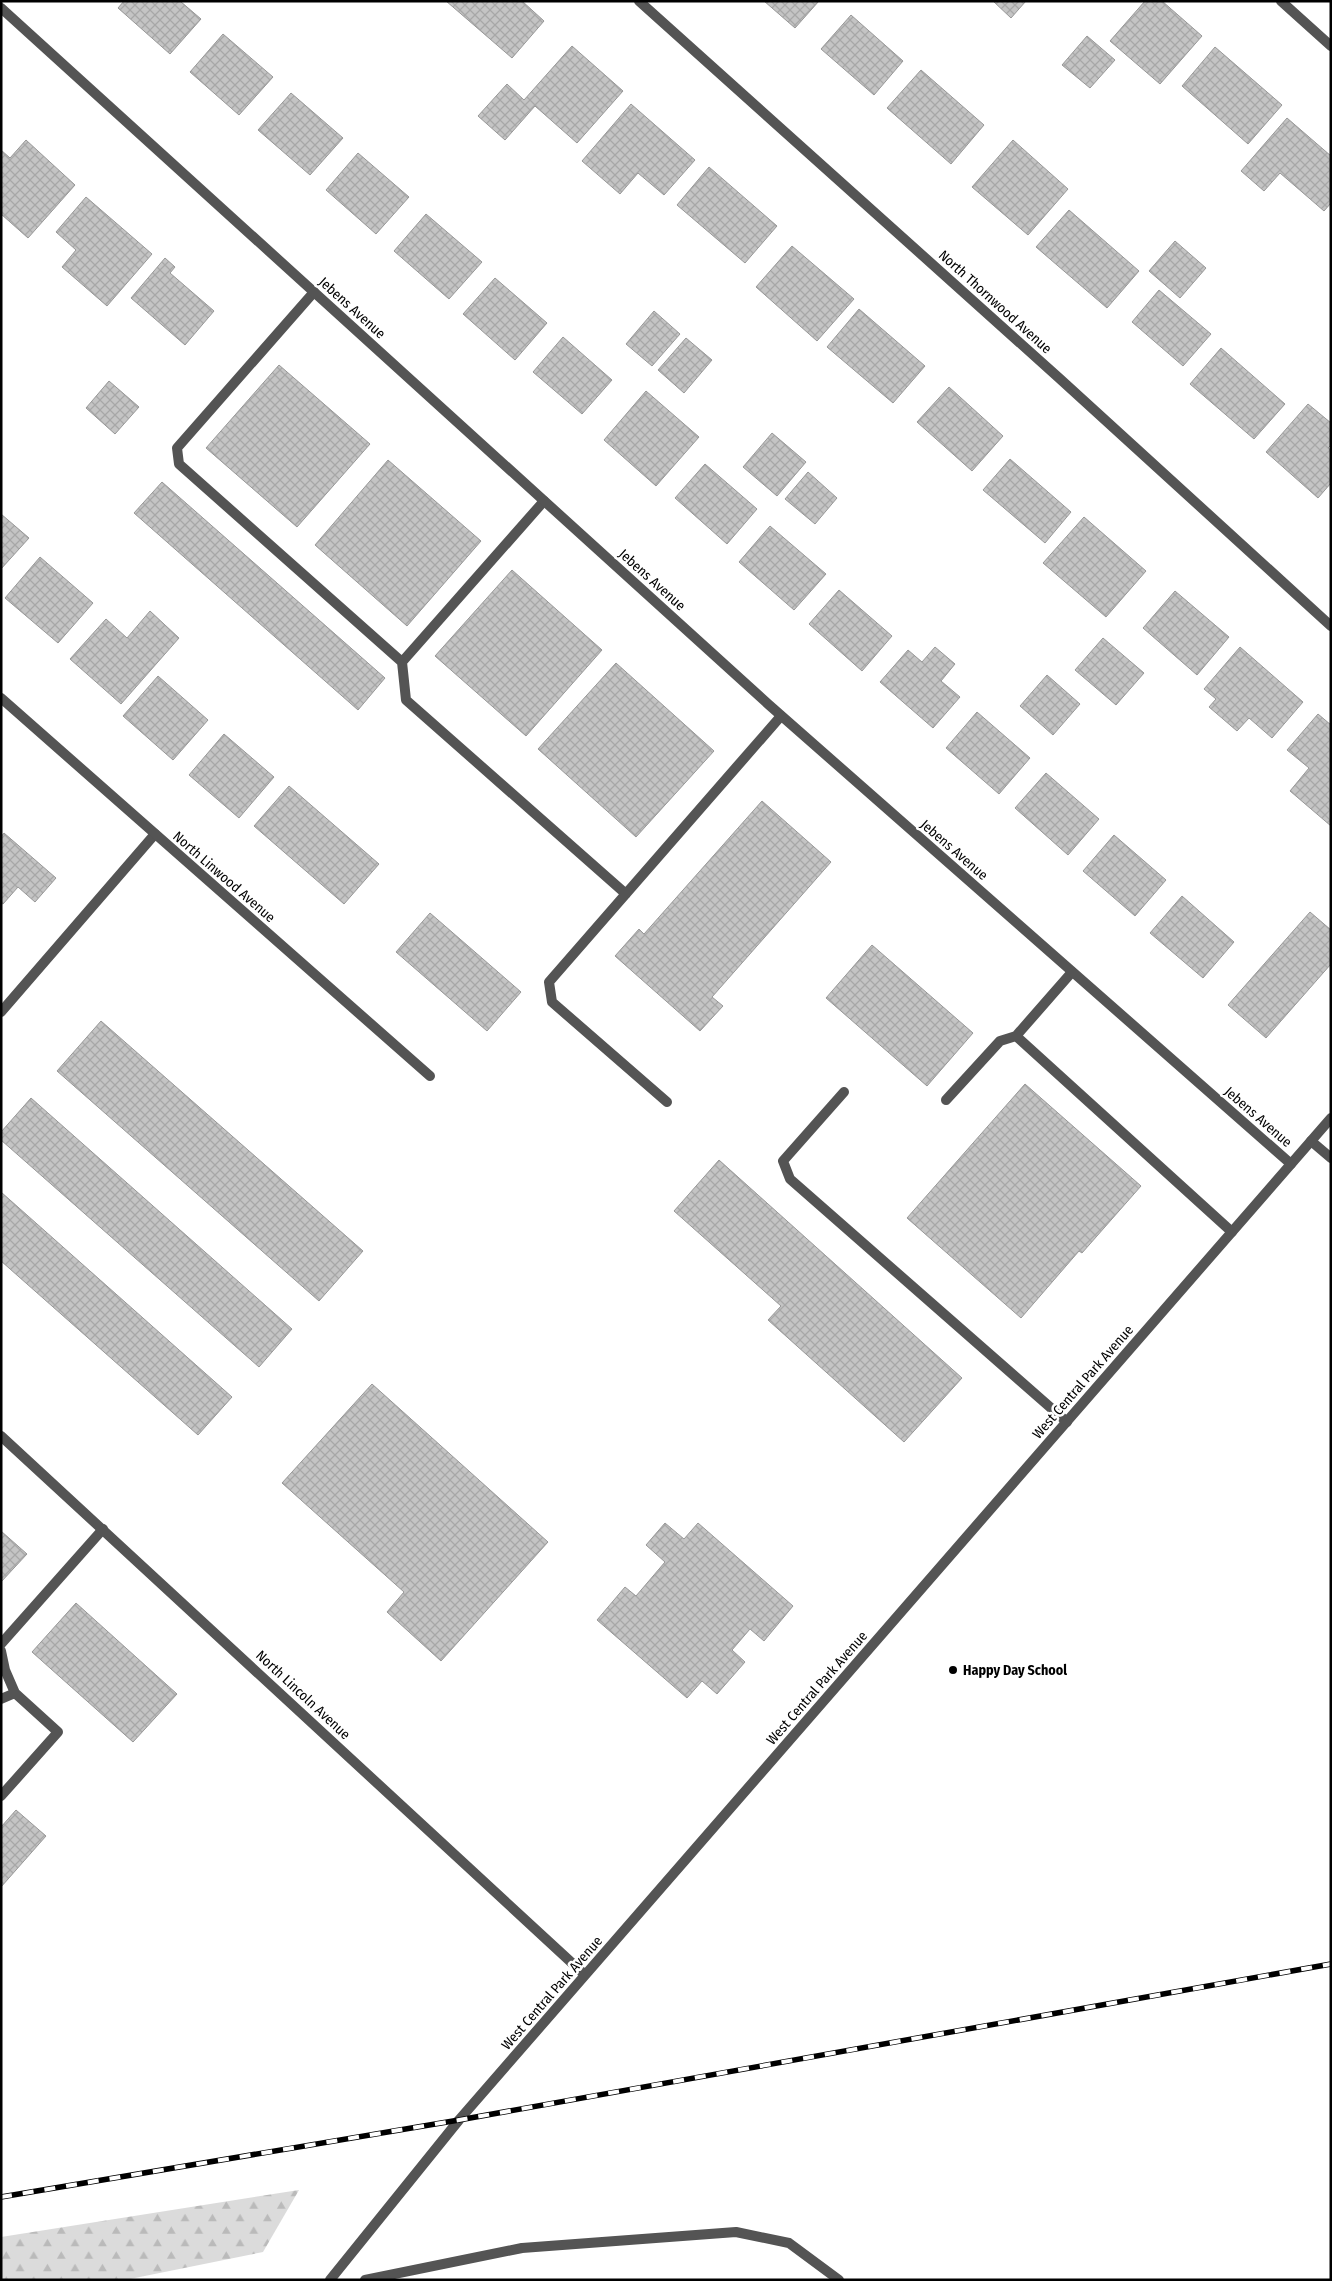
<svg xmlns="http://www.w3.org/2000/svg" width="1332" height="2281" viewBox="0 0 1332 2281" font-family="'Fira Sans Condensed',sans-serif">
  <defs>
    <pattern id="forest-firs" width="22" height="20" patternUnits="userSpaceOnUse" patternTransform="scale(1.25)"><rect width="22" height="20" fill="#dbdbdb"/><path d="M5 1l3.5 6h-7zM16 11l3.5 6h-7z" fill="#bababa"/></pattern>
    <pattern id="building-cross-hatch" width="8" height="8" patternUnits="userSpaceOnUse" patternTransform="scale(1.25)"><rect width="8" height="8" fill="#c4c4c4"/><path d="M0 0l8 8M0 8l8-8" fill="none" stroke="#a7a7a7"/></pattern>
  </defs>
  <rect width="100%" height="100%" fill="#fff"/>
  <!-- forest -->
  <path fill="url(#forest-firs)" d="M299,2190L263,2252L125,2280H1V2237Z"/>
  <!-- building -->
  <path fill="url(#building-cross-hatch)" stroke="#989898" d="M124,1H180L201,19L170,54L118,8Z
    M446,1H522L544,21L512,58Z
    M764,1H819L795,28Z
    M993,1H1026L1011,18Z
    M1145,1H1162L1202,36L1160,84L1110,41Z
    M851,15L903,61L874,95L821,49Z
    M223,34L273,77L239,115L190,72Z
    M1087,36L1115,60L1090,88L1062,65Z
    M572,46L623,91L577,143L535,106L505,140L478,116L507,84L524,100Z
    M1215,47L1282,105L1248,144L1182,86Z
    M921,70L984,125L951,164L887,108Z
    M291,93L343,138L310,175L258,130Z
    M631,104L695,160L664,195L638,173L620,194L582,161Z
    M1287,118L1331,156V203L1324,211L1280,173L1264,191L1241,171Z
    M26,140L75,185L28,238L1,214V150L10,158Z
    M1013,140L1068,189L1028,235L972,187Z
    M358,153L409,197L376,234L326,190Z
    M709,167L777,226L745,263L677,205Z
    M86,197L152,254L107,306L62,267L76,250L56,232Z
    M1069,210L1139,271L1107,308L1036,247Z
    M426,214L482,262L449,299L394,251Z
    M1175,241L1206,268L1180,298L1149,271Z
    M792,246L854,299L817,341L756,287Z
    M165,258L175,267L170,273L214,311L185,345L131,298Z
    M495,278L547,323L515,360L463,314Z
    M1159,290L1211,334L1183,366L1132,322Z
    M859,309L925,366L893,403L827,347Z
    M654,311L680,334L652,366L626,344Z
    M563,337L612,380L582,414L533,372Z
    M686,338L712,360L684,393L658,370Z
    M1221,348L1285,404L1254,439L1190,384Z
    M279,365L370,444L297,527L206,448Z
    M109,381L139,407L115,434L86,408Z
    M949,387L1003,436L972,471L917,422Z
    M646,391L699,437L656,486L604,440Z
    M1308,404L1331,423V445L1328,448L1331,450V483L1318,498L1266,452Z
    M772,433L806,462L777,496L743,467Z
    M1010,459L1071,512L1045,543L983,490Z
    M388,460L481,541L407,626L315,545Z
    M705,464L757,509L727,544L675,498Z
    M808,472L837,498L815,524L785,499Z
    M162,482L385,678L358,710L134,513Z
    M1,514L29,538L1,569Z
    M1084,517L1146,571L1106,617L1043,563Z
    M770,526L826,574L794,610L739,562Z
    M40,557L93,603L58,643L5,598Z
    M512,570L602,650L526,736L435,656Z
    M839,590L892,636L862,671L809,624Z
    M1175,591L1229,637L1197,675L1143,628Z
    M150,611L179,638L121,704L70,659L106,619L127,638Z
    M1103,638L1144,673L1116,705L1075,670Z
    M935,647L955,664L941,681L960,697L933,728L880,682L908,650L922,662Z
    M1240,647L1303,702L1272,738L1249,718L1237,731L1209,707L1216,699L1204,689Z
    M616,663L714,751L636,837L538,749Z
    M1047,675L1080,704L1053,735L1020,706Z
    M158,676L208,720L173,760L123,716Z
    M977,712L1030,758L999,794L946,748Z
    M1318,714L1331,725V826L1290,791L1309,768L1287,750Z
    M224,734L274,777L239,818L189,775Z
    M1046,773L1099,819L1068,855L1015,808Z
    M289,786L379,864L344,904L254,826Z
    M762,801L831,862L712,997L723,1006L700,1031L615,956L639,929L644,934Z
    M4,833L56,878L35,902L18,887L3,904L1,903V837Z
    M1114,835L1166,880L1135,916L1083,871Z
    M1182,896L1234,942L1203,978L1150,933Z
    M1310,912L1331,930V964L1266,1038L1228,1005Z
    M430,913L521,992L487,1031L396,952Z
    M872,945L973,1033L927,1086L826,998Z
    M101,1021L363,1251L319,1301L57,1071Z
    M1025,1084L1141,1186L1082,1253L1079,1251L1021,1318L907,1218Z
    M31,1098L292,1329L259,1367L1,1140V1132Z
    M719,1160L962,1378L904,1442L768,1320L781,1306L674,1211Z
    M1,1192L232,1397L198,1435L1,1261Z
    M372,1384L548,1542L441,1661L387,1612L404,1592L282,1483Z
    M665,1523L684,1539L698,1523L793,1606L764,1641L750,1629L732,1650L745,1662L717,1694L702,1681L687,1698L597,1620L625,1587L636,1596L665,1562L646,1545Z
    M1,1531L27,1554L1,1582Z
    M76,1603L177,1694L133,1742L32,1652Z
    M16,1810L46,1836L1,1887V1827Z"/>
  <g fill="none" stroke-linecap="round" stroke-linejoin="round">
    <!-- service -->
    <path stroke="#545454" stroke-width="10" d="M314,292L177,448L179,464L402,662L544,501
      M402,662L406,700L626,894
      M1,1012L155,834
      M1016,1036L1072,972
      M844,1092L783,1161L790,1179L1067,1422
      M946,1100L1000,1041L1016,1036L1232,1232
      M667,1102L552,1002L549,982L781,716
      M1311,1141L1331,1158
      M1,1644L103,1529
      M1,1651L5,1670L15,1693
      M1,1699L15,1693L58,1732L1,1796
      M365,2280L522,2248L736,2232L789,2243L839,2280"/>
    <!-- minor -->
    <path stroke="#545454" stroke-width="10" d="M639,1L1059,378L1331,626
      M1281,1L1331,46
      M1,8L768,704L1291,1164
      M1,698L430,1076"/>
    <!-- tertiary -->
    <path stroke="#545454" stroke-width="10" d="M1,1436L585,1975
      M330,2280L459,2120L1331,1118"/>
    <defs>
      <path id="rail" d="M1,2197L459,2120L1331,1964"/>
    </defs>
    <!-- rail casing -->
    <use href="#rail" stroke="#000" stroke-width="5.5"/>
    <!-- rail -->
    <use href="#rail" stroke="#fff" stroke-width="4" stroke-dasharray="11" stroke-linecap="butt"/>
  </g>
  <!-- markers -->
  <circle fill="#000" stroke="#fff" stroke-width="2" cx="953" cy="1670" r="5"/>
  <g text-anchor="middle" dominant-baseline="central" stroke-width="5" stroke-linejoin="round" paint-order="stroke">
    <!-- street labels -->
    <g font-size="14" fill="#000" stroke="#fff">
      <text transform="translate(995 302) rotate(42)">North Thornwood Avenue</text>
      <text transform="translate(352 308) rotate(42)">Jebens Avenue</text>
      <text transform="translate(652 580) rotate(42)">Jebens Avenue</text>
      <text transform="translate(954 850) rotate(41)">Jebens Avenue</text>
      <text transform="translate(224 877) rotate(41)">North Linwood Avenue</text>
      <text transform="translate(1258 1117) rotate(41)">Jebens Avenue</text>
      <text transform="translate(1083 1382) rotate(-49)">West Central Park Avenue</text>
      <text transform="translate(817 1688) rotate(-49)">West Central Park Avenue</text>
      <text transform="translate(303 1695) rotate(43)">North Lincoln Avenue</text>
      <text transform="translate(552 1993) rotate(-49)">West Central Park Avenue</text>
    </g>
    <!-- poi labels -->
    <g font-size="14" font-weight="bold" fill="#000" stroke="#fff" text-anchor="start">
      <text x="963" y="1670">Happy Day School</text>
    </g>
  </g>
  <!-- border -->
  <rect width="1332" height="2281" fill="none" stroke="#000000" stroke-width="5"/>
</svg>
